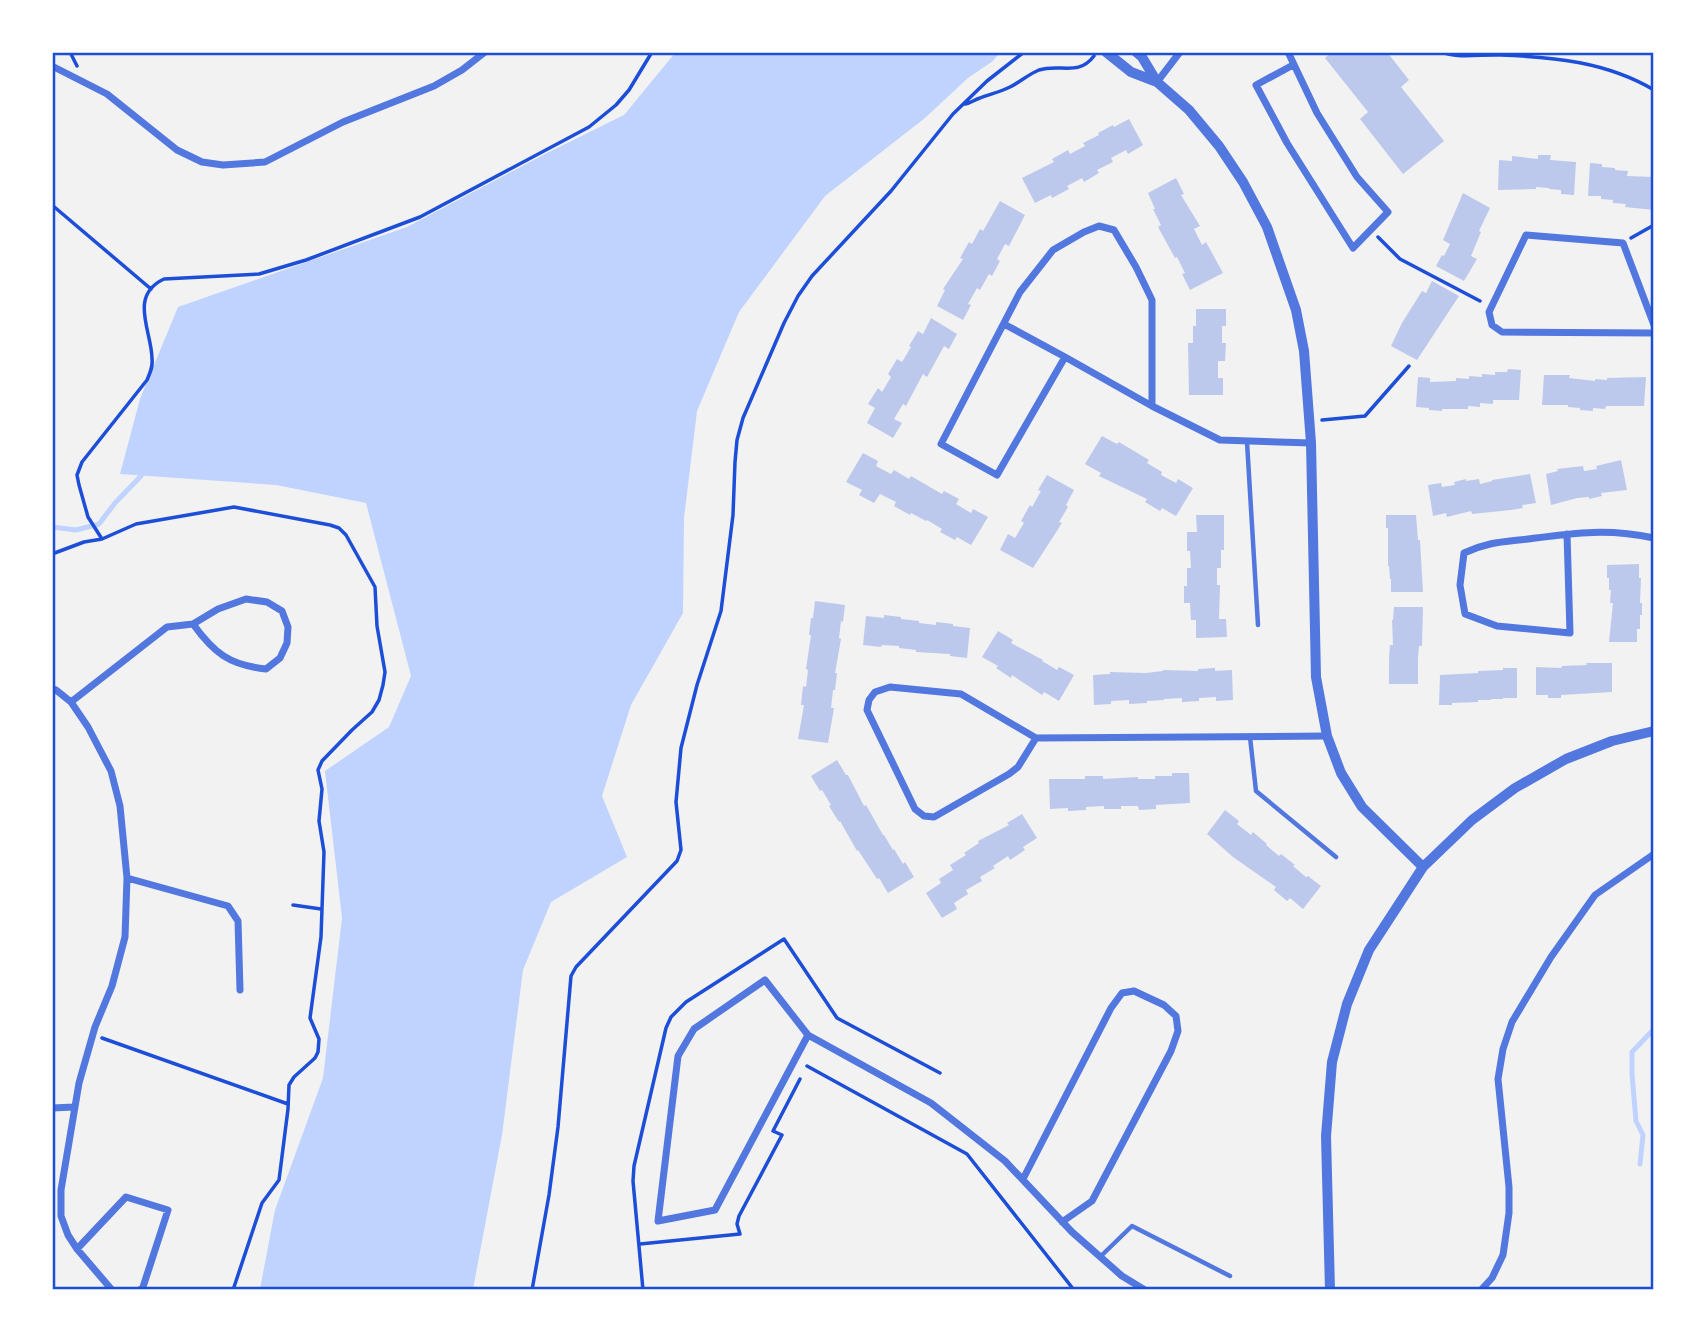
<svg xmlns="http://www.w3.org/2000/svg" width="1706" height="1342" viewBox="0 0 1706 1342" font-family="'Work Sans',sans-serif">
  <rect width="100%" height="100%" fill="#f2f2f2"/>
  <!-- water -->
  <path fill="#bfd3fe" d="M675,53H999L993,61L968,78L925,118L825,196L739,312L697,411L684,518L683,613L631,705L602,796L627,857L551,902L523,970L502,1135L473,1289H260L275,1210L323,1078L342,918L325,771L389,727L411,676L366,503L276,485L120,474L140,399L178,307L407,227L545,154L624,115Z"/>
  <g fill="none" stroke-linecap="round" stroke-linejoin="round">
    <!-- stream -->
    <path stroke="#bfd3fe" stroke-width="5" d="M52,527L76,530L99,524L115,503L141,476
      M1640,1164L1643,1135L1636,1121L1632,1074V1052L1654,1029"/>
  </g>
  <!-- building -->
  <path fill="#bdc9ec" d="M1332,52H1387L1409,80L1401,87L1444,141L1403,174L1360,119L1368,112L1325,58Z
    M1129,119L1143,145L1128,154L1126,150L1111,158L1113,162L1097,170L1099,173L1084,182L1082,178L1067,186L1069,189L1052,198L1051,195L1035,203L1022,178L1054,162L1052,159L1068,150L1070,154L1085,146L1083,143L1099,135L1098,133L1113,125L1114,127Z
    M1538,155H1551L1550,160L1576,162L1574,195L1561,194V190L1549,189V188L1536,187V189L1498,190L1499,160L1512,161V156L1538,159Z
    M1590,163L1602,164V167L1615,168V170L1628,171L1627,176L1653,177L1654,210L1625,207L1626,204L1613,203V200L1601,199V196H1588Z
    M1176,178L1184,194L1181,195L1200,226L1194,229L1202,245L1206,242L1223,273L1190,290L1182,274L1185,273L1177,257L1175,258L1158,227L1161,225L1153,209H1155L1148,193Z
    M1463,193L1490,208L1479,231L1481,232L1471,256L1477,259L1464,281L1436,266L1442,255L1444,256L1450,244L1443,240Z
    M1000,201L1025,215L1009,246L1005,244L997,259L1000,261L992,276L989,274L980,290L977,288L968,304L971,305L963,320L937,306L945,290L943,289L963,259L960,258L969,242L972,244L980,229L983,231Z
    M1432,281L1459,296L1417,360L1391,346L1402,323L1422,291L1426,293Z
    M1196,309H1226V326H1222V343H1226L1225,361H1218V378H1223V395H1189L1188,343H1193V326H1196Z
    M931,318L957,334L949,349L944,346L927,377L923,374L906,406L903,404L894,419L902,423L893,438L867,423L875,408L868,404L878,388L882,392L891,377L888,374L897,359L902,362L911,347L909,346L918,331L923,334Z
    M1508,369L1521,370L1519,400H1493V404L1480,403V407L1468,406V409H1442V411L1429,410V408L1416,407L1418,377L1430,378V382L1456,381V378L1469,379V376L1482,377V374L1495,375V372H1507Z
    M1544,375H1570L1569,378L1595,381V379L1607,380V378L1646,377L1644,406H1606L1605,409L1593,408V411L1580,410V408L1568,407V405H1542Z
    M1102,436L1117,444L1119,442L1149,460L1147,463L1162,472L1161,475L1176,483L1178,479L1193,488L1176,516L1162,508L1160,511L1145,502L1147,499L1099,476L1101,473L1085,464Z
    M863,453L878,461L876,466L891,474L894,470L909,479L911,476L942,494L944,491L959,499L956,504L971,513L973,509L988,517L971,545L957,537L955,540L940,532L942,529L927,520L926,521L911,513L910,515L894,506L896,502L880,494L874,503L859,495L862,490L846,482Z
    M1621,460L1627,490L1601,493L1602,496L1589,499V497L1577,498L1551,505L1546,474L1558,471L1557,469L1583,466L1584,471L1597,469L1596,466Z
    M1530,474L1536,503L1522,505L1523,508L1511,510L1472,514L1471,511L1447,517L1446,513L1433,516L1428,485L1441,483L1442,487L1455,485L1454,482L1466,479V481L1479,479L1480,484L1492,481V480Z
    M1047,475L1074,490L1066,505L1068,507L1059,522L1062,523L1033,568L1000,550L1008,534L1015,538L1024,523L1021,521L1030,505L1032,507L1041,491L1038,490Z
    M1196,515H1224V550H1221V568H1217V585H1220L1219,619H1226L1227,637L1196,638V620H1191L1190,603H1184V586H1187V568H1191L1190,551H1187V532H1197Z
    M1386,515H1416L1418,540H1420L1423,592H1391V579H1390L1389,566H1388V528H1386Z
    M1639,564V578H1641L1640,603H1642V615H1640V629H1637V642H1609L1613,603H1610L1611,590H1609V578H1607V565Z
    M815,601L845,605L843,622L841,621L839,638L841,639L835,673H837L835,690H833L831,708H834L828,743L798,739L804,705H801L803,686L806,687L808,670L806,669L811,635H809L811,618H813Z
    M1394,607H1423L1422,646H1419L1418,658V684H1389V658L1390,645H1393L1392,620H1393Z
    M884,615L901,617V619L919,621V623L936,625V622L953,624V626L970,628L967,658L950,656V654L916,652V650L899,648V646L882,645L881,647L863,645L866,616L884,618Z
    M998,631L1013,640L1011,643L1043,660L1042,661L1057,670L1059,667L1074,675L1059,701L1044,692L1042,695L1012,675L1011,678L996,668L998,666L982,657Z
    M1586,663H1612V692L1561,695V698H1548V695H1536V667L1561,668L1562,666L1587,665Z
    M1215,668V671L1232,670L1233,700L1216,701V697L1199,698V701L1182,702V698L1164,699V700L1147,701V703L1129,704V700L1111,701V704L1094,705L1093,675L1110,674V672L1146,673L1163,671V670L1198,671V669Z
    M1503,668H1517V698H1503V699H1491V700H1478V702L1452,703V705H1439L1440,675L1478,673V671L1503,670Z
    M837,760L846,775H848L864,806L866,805L883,835H884L893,850L894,849L903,864L905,862L914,877L888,893L879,878L877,879L858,850L857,851L840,821L839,822L829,806L831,805L822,790L820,791L811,776Z
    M1172,773H1189L1190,803L1156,805V809L1139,810L1138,806H1121V809H1104V806L1086,807V810L1068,811V808L1050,809L1049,779H1085V776H1103V779L1138,777V779H1155V776H1172Z
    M1225,810L1239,821L1237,824L1251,835L1253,832L1267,844L1266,845L1279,856L1281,854L1295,865L1293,866L1306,877L1308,876L1321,886L1303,909L1290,898L1287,901L1274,890L1276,887L1233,857L1207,834Z
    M1022,814L1037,838L1023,847L1025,850L1010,860L1008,856L993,866L995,868L980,877L982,881L966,890L968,894L954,903L957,909L942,918L926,893L941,883L939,879L953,870L950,865L966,855L964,853L979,843L978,841L1009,825L1007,823Z"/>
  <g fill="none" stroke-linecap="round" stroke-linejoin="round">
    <!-- path -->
    <path stroke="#1d4ed8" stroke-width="3.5" d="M70,52L77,66
      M1442,52C1460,59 1481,54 1501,55C1554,57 1607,62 1654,90
      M965,104C972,103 973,100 980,98C990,94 1000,92 1010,87C1020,82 1029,74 1039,70C1060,63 1078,77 1094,56
      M52,205L151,289
      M1378,237L1400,259L1480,301
      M1631,238L1654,225
      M1322,420L1365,416L1409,366
      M102,539L88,517L79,485L77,475L82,462L147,380C150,373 153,367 152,359C152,331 128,296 164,279L259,274L306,260L420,217L589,127L616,105L629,90L652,52
      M52,554L84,542L102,539L136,524L234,507L330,525L339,528L346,535L375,587L377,626L385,672L383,685L379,700L372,712L352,730L322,761L318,770L322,789L319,821L324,852L321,937L310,1018L319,1039L318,1052L315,1058L294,1077L289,1085L288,1109L279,1180L262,1203L233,1290
      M293,905L321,909
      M102,1038L288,1104
      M807,1066L967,1154L1074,1290
      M640,1244L740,1234L737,1224L739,1216L782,1135L773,1131L800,1079
      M532,1290L549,1195L558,1127L571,976L576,967L677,861L681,850L676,802L681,748L697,685L721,611L733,515L735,462L737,440L743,418L784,323L798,296L812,276L891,191L953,114L987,81L1024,52
      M643,1290L633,1181L634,1166L666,1028L671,1017L686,1002L784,939L837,1018L940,1073"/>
    <!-- service -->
    <path stroke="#5277de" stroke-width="4.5" d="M1247,442L1258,625
      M1250,737L1256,791L1336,857
      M1101,1256L1132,1226L1230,1276"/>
    <!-- minor -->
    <path stroke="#5277de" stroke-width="7" d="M1288,52L1317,113L1357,177L1388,212L1353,248L1287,143L1256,85L1293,65
      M52,66L107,94L177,150L202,162L223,165L265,162L343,122L434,86L462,70L485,52
      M1157,82L1180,52
      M1004,324L1065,357
      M1654,325L1623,243L1526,235L1489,312L1492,325L1502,332L1654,333
      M1152,406L1065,357L997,475L941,444L1020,292L1053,250L1084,232L1099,226L1114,230L1136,267L1152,300V406L1220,440L1311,443
      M1567,534L1570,633L1497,626L1465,614L1460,585L1464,553C1487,542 1503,542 1528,539C1574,533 1607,528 1654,538
      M52,689L56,690L71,702L88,727L111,771L120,806L127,878L125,937L112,986L95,1027L79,1083L61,1190V1216L68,1235L77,1249L112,1290
      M71,702L167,627L193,624L218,609L246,599L267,602L282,611L288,627L287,643L280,658L266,669C229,665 214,653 193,624
      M1036,738L1018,767L1009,774L934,817L924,816L915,809L867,710L869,700L875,692L890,687L961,694L1036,738L1327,736
      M127,878L228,906L238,921L240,990
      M808,1035L715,1210L658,1221L678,1056L694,1029L765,980L808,1035L931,1103L1005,1161L1072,1232L1122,1276L1145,1290
      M52,1108L74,1107
      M1023,1179L1111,1008L1122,993L1134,991L1164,1005L1176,1016L1178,1031L1171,1051L1092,1201L1062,1222
      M77,1249L126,1197L168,1210L143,1287L140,1290
      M1481,1290L1492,1278L1503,1255L1509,1213V1187L1498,1079L1503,1049L1512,1022L1551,957L1595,895L1654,854"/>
    <!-- tertiary -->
    <path stroke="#5277de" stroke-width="10" d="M1106,52L1131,72L1157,82L1189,110L1219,146L1243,182L1267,227L1296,310L1304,351L1311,443L1316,677L1327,736L1341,773L1362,807L1423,867
      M1136,52L1142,57L1157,82
      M1330,1290L1326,1136L1332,1062L1347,1004L1369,950L1423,867L1472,820L1515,788L1566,759L1612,741L1654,731"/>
  </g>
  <!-- border -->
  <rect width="1706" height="1342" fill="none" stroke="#ffffff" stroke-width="108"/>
  <rect x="54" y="54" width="1598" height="1234" fill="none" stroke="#1d4ed8" stroke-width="2.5"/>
</svg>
